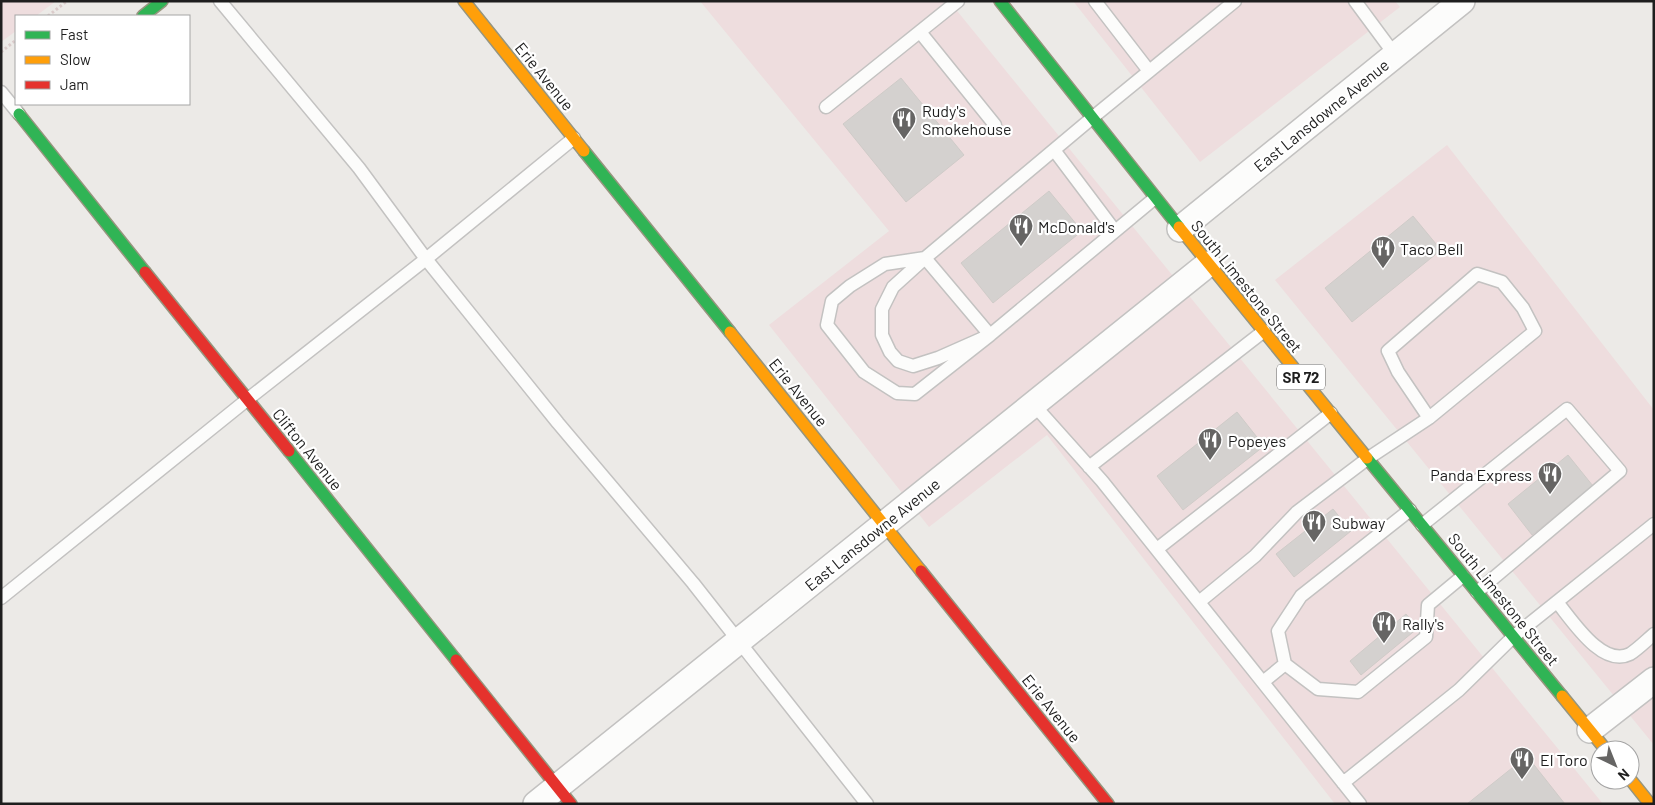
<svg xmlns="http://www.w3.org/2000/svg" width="1655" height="805" viewBox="0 0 1655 805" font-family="Barlow,sans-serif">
  <rect width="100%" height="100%" fill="#eceae7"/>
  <!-- commercial -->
  <path fill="#eeddde" d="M1,1H56L36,16H16V31L1,42Z
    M700,1H949L1603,804H1335L1047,435L929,527L769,325L889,231Z
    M1073,1H1395L1400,7L1200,162Z
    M1447,145L1654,410V745L1275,280Z"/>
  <!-- building -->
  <path fill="#d4d1cf" stroke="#cfcbc8" d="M901,78L964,155L906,202L843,124Z
    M1049,191L1082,231L993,303L961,263Z
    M1413,216L1441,250L1352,322L1325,288Z
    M1237,412L1264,446L1183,510L1157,476Z
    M1568,455L1593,486L1532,535L1508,504Z
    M1333,509L1351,531L1294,577L1276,554Z
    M1406,614L1418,628L1361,675L1350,661Z
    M1527,756L1565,804H1467Z"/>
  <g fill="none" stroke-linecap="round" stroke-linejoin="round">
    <defs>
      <path id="lane" d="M220,1L359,168L426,259L558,423L693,583L867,804
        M1095,1L1149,71
        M1355,1L1395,55
        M920,32L995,125
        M1,92L19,114
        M826,107L958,1
        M1054,150L1115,231
        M925,258L885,264L850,286L832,301L827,325L864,372L897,393L915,394L990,335L1155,198
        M925,258L990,335
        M990,335L938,358L913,366L898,361L890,352L882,335V309L893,287L925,258L1092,118L1235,1
        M1034,405L1102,481L1360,804
        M1089,467L1264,331
        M1410,510L1301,596L1278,631L1285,664L1318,689L1358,692L1426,637L1428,605L1463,576
        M1422,525L1567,409L1620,471L1477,592
        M1157,549L1331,413
        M1,598L248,399L426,259L574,138
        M1199,602L1255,556L1297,512L1367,459L1429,418L1535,331L1523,308L1502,282L1477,274L1388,351L1398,372L1429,418
        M1557,602C1572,620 1602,668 1630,654C1638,649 1647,640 1654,634
        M1263,682L1285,664
        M1343,783L1459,690L1513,637L1654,524"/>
      <path id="street" d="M1180,229L1462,1
        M1590,730L1654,680
        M536,804L1208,264"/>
      <path id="fast" d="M1000,1L1179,227
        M143,16L162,1
        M19,114L145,272
        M584,151L730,332
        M289,451L456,660
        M1367,458L1562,696"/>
      <path id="slow" d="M464,1L584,151
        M1179,227L1367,458
        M730,332L921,571
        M1562,696L1606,750
        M1630,779L1650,804"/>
      <path id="jam" d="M145,272L289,451
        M921,571L1108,804
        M456,660L571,804"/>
    </defs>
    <!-- lane casing -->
    <use href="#lane" stroke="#c3c2c1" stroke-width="15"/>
    <!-- street casing -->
    <use href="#street" stroke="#c3c2c1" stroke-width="28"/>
    <!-- fast casing -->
    <use href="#fast" stroke="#96957e" stroke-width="14"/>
    <!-- slow casing -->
    <use href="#slow" stroke="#96957e" stroke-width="14"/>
    <!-- jam casing -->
    <use href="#jam" stroke="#96957e" stroke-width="14"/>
    <!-- path -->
    <path stroke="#dacbca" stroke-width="3" stroke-dasharray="2.5 2.5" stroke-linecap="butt" d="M48,16L67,1
      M1,52L16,40"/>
    <!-- lane -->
    <use href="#lane" stroke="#fcfcfb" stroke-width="12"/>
    <!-- street -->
    <use href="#street" stroke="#fcfcfb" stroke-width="25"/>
    <!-- fast -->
    <use href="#fast" stroke="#30b455" stroke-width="11"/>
    <!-- slow -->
    <use href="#slow" stroke="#ff9f0a" stroke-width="11"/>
    <!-- jam -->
    <use href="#jam" stroke="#e5322d" stroke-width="11"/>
  </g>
  <!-- icons -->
  <defs>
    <symbol id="restaurant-pin" viewBox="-11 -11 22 30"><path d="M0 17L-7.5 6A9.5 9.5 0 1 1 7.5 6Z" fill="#666564" stroke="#fff"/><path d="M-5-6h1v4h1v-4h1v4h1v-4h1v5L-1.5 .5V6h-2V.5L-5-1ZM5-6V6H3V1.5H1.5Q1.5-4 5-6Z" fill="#fff"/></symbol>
  </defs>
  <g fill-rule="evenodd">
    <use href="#restaurant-pin" x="890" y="105" width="28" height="38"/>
    <use href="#restaurant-pin" x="1007" y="212" width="28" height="38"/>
    <use href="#restaurant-pin" x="1369" y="234" width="28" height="38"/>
    <use href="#restaurant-pin" x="1196" y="426" width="28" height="38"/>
    <use href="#restaurant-pin" x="1536" y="460" width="28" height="38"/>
    <use href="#restaurant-pin" x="1300" y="508" width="28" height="38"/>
    <use href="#restaurant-pin" x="1370" y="609" width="28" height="38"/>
    <use href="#restaurant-pin" x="1508" y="745" width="28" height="38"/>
  </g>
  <g text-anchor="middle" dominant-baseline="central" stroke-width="4.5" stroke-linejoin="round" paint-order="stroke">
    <!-- shield labels -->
    <rect fill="#fff" stroke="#626262" stroke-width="1" x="1277" y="364.5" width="48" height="25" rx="4"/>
    <g font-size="15" font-weight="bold" fill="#1e1e1e">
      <text x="1301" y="377">SR 72</text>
    </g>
    <!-- street labels -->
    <g font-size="16" fill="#1e1e1e" stroke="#fff">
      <text transform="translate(545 76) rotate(51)">Erie Avenue</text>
      <text transform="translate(1321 115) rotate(-39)">East Lansdowne Avenue</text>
      <text transform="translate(1247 286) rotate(51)">South Limestone Street</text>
      <text transform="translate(799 392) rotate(51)">Erie Avenue</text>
      <text transform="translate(308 449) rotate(51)">Clifton Avenue</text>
      <text transform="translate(872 534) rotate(-39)">East Lansdowne Avenue</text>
      <text transform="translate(1504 599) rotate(51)">South Limestone Street</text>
      <text transform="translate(1052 708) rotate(51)">Erie Avenue</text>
    </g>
    <!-- poi labels -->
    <g font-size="16" fill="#1e1e1e" stroke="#fff" text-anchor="start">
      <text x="922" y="110">Rudy's<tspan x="922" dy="18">Smokehouse</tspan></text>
      <text x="1038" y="226">McDonald's</text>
      <text x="1400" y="248">Taco Bell</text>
      <text x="1228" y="440">Popeyes</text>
      <text x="1532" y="474" text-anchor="end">Panda Express</text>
      <text x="1332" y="522">Subway</text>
      <text x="1402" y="623">Rally's</text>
      <text x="1540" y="759">El Toro</text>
    </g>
  </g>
  <!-- border -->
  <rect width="1655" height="805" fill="none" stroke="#1e1e1e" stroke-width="5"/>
  <!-- legend -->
  <rect x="15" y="15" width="175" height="90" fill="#ffffff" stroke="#a5a5a5"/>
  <rect x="25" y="31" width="25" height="8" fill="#30b455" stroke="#a5a5a5"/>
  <text x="60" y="40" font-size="15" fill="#1e1e1e">Fast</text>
  <rect x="25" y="56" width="25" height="8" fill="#ff9f0a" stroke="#a5a5a5"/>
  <text x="60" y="65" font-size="15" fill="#1e1e1e">Slow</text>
  <rect x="25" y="81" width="25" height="8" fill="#e5322d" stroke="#a5a5a5"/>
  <text x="60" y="90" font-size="15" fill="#1e1e1e">Jam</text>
  <!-- north arrow -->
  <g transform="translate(1615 765) rotate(137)"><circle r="24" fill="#ffffff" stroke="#a5a5a5"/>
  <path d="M0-4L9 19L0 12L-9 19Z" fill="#666564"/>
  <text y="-8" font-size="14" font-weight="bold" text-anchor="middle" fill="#1e1e1e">N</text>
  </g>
</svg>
